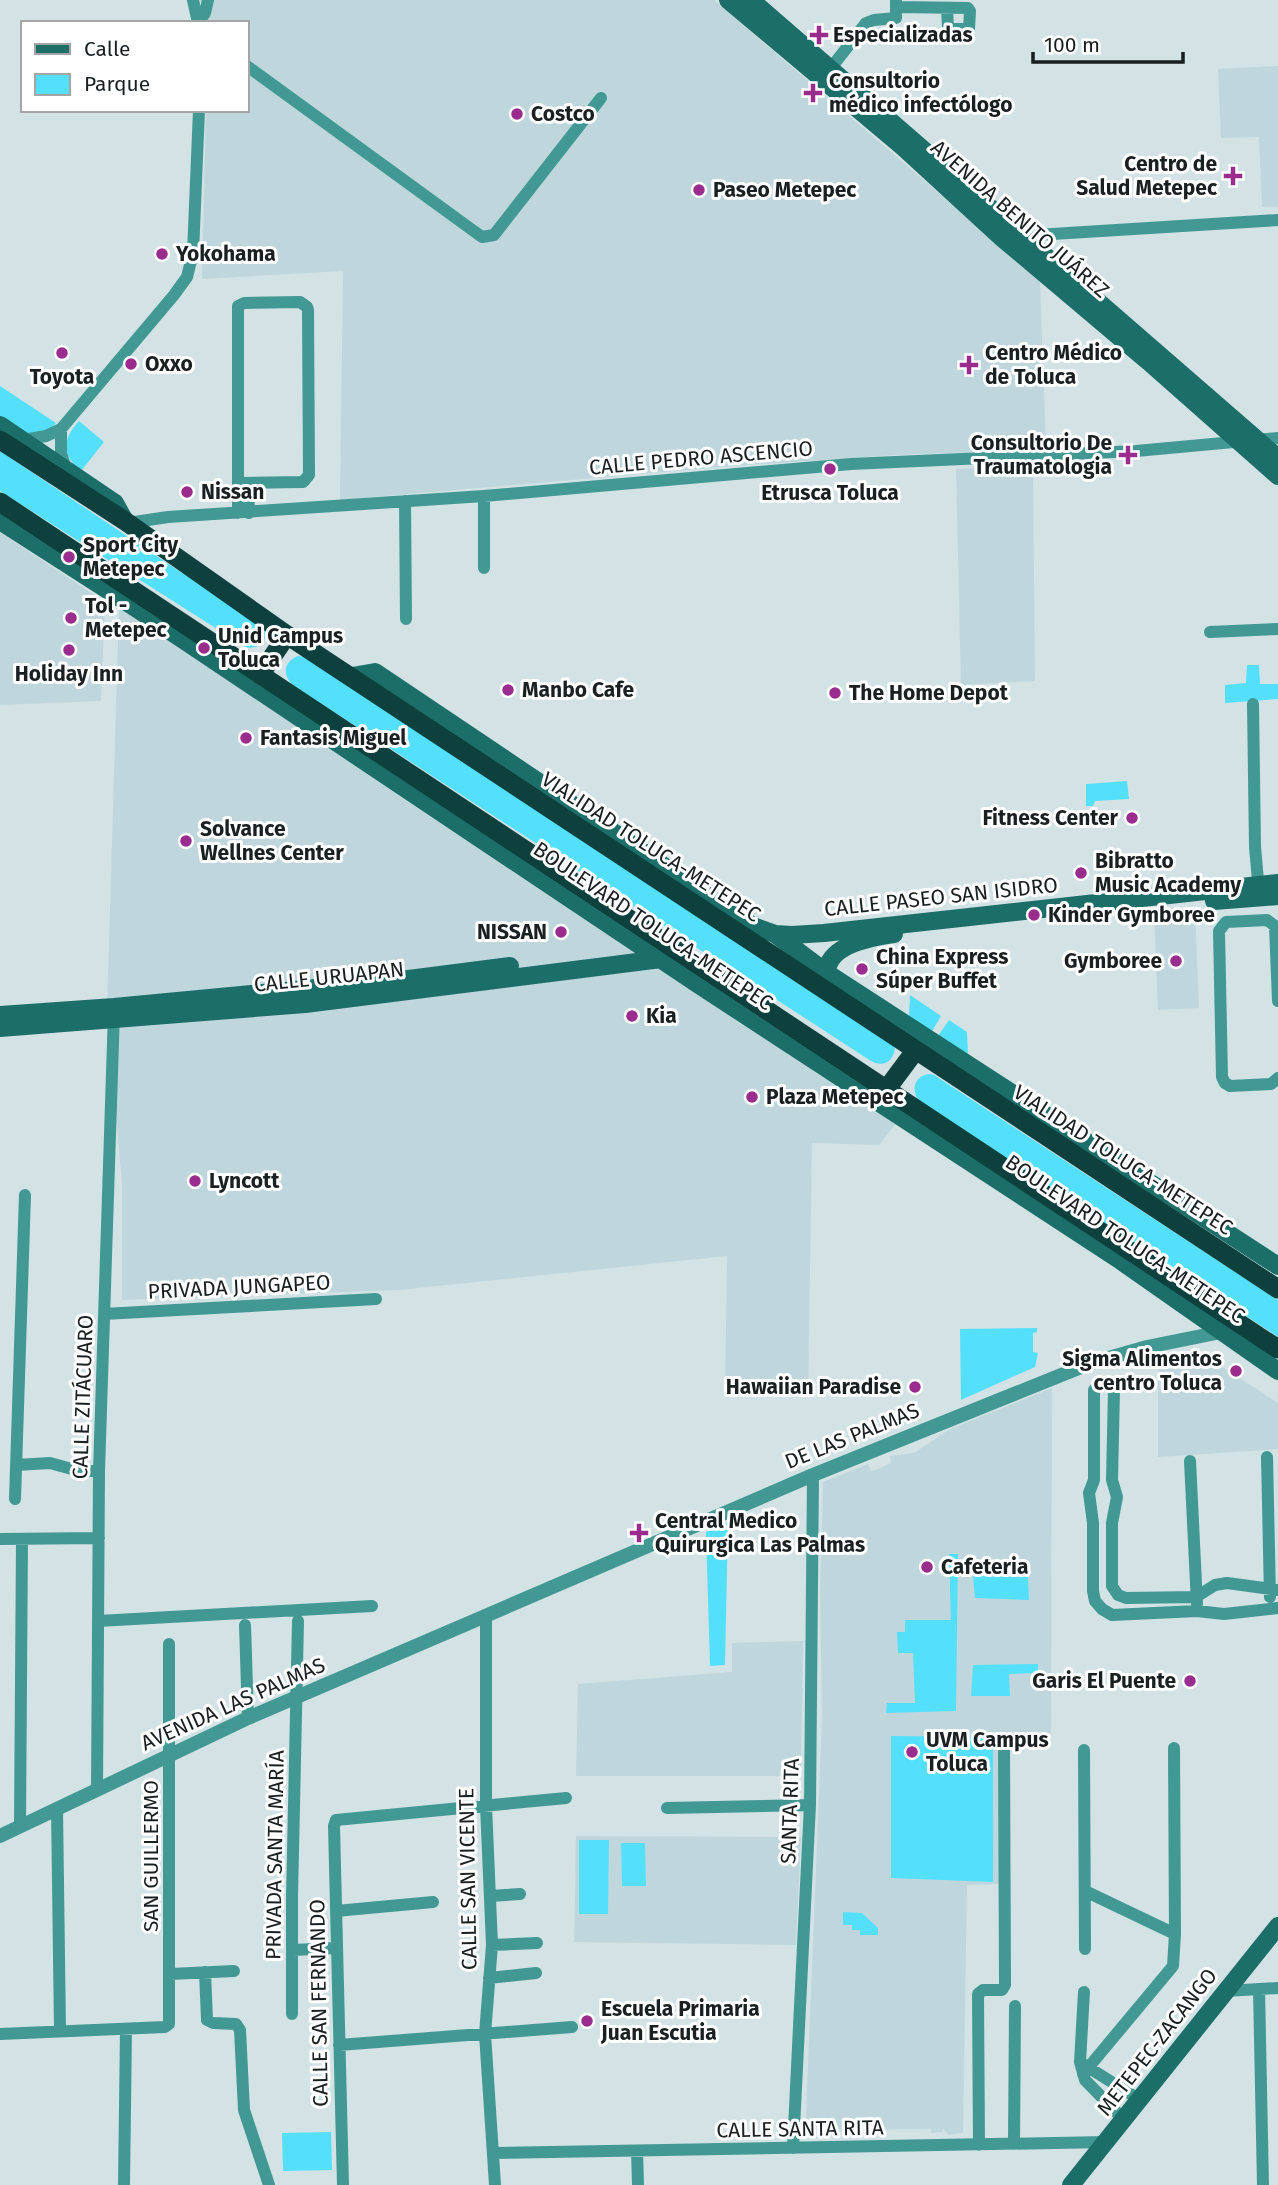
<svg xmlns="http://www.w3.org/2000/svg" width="1278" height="2185" viewBox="0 0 1278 2185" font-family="'Fira Sans',sans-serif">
  <rect width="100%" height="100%" fill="#d3e2e5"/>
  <!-- built -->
  <path fill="#bfd7dc" d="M200,0H714L1040,280L1046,449L897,455L745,465L340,500L343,271L202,279L206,110H247V23H206Z
    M1278,66V207H1262L1259,137L1221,138L1218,69Z
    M1033,463L1035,681L961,685L956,469Z
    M0,532L105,602L101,701L0,705Z
    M119,607L899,1120L879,1145L812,1143L808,1396H725L727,1256L399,1290L122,1300V1184L107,1011Z
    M1195,912L1199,1008L1158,1010L1154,914Z
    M1198,1351L1278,1403V1449L1158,1457V1357Z
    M1052,1388L1051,1733L1002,1735L1001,1884L967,1885L963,2133L949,2135L943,2129L942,2132L931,2133V2129L830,2130L824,2138L805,2139L822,1720L820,1590L823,1482L868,1464L871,1471L878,1469L891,1463L890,1456L914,1453L950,1429Z
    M803,1641L801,1776H576L578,1684L732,1672V1643Z
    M576,1836L801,1837L796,1945L574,1942Z"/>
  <!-- green -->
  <path fill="#54e0fb" d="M0,386L56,423L51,429L30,435L0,419Z
    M79,421L104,442L81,471C61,454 62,440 79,421Z
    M0,451L179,571L261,622L266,631L264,642L256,647L247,648L0,491Z
    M298,656L305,657L895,1047C894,1061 884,1068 871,1061L294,686C282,676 283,662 298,656Z
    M1247,665H1259L1260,684H1278V699L1225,703V685L1246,683Z
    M1127,781L1129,799L1095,801L1093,806H1086V784Z
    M910,995L941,1016L931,1033L909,1017Z
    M949,1020L967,1032L968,1056L938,1036Z
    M929,1074L934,1075L1278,1300V1337L918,1100C911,1088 915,1076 929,1074Z
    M1037,1328V1332L1033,1333V1352L1038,1353L1035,1367L961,1400L960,1329Z
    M728,1522L725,1665L710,1666L706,1532Z
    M949,1554H958L956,1711L886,1713L887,1703H915L913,1653H898L897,1632H905V1620H951Z
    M973,1576L1028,1577L1029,1600L975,1598Z
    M1038,1664V1673L1009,1674L1010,1696H971L973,1665Z
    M891,1736L993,1737V1882L891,1878Z
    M579,1840H609L608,1914H579Z
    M621,1843H645L646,1886H622Z
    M843,1912L862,1913L878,1928V1935H860V1930H852V1925H843Z
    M331,2132L332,2170L283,2171L282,2133Z"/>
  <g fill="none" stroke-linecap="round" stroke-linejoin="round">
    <!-- minor -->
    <path stroke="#429993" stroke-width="12" d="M193,0L198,23
      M896,7L968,8L970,11L969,29H948L947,8
      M198,23L205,13L208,0
      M247,66L482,237L494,235L601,98
      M831,68L866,23L874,20L896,18V0
      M1020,236L1278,220
      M61,429V453L66,469
      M23,440L46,436L61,429L174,295L187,277L193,253L199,110
      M248,483L249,513
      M405,501L406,619
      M238,513V306L244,303L300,302L307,307L308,310L309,475L303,482L238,483
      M128,523L168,517L484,496L851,464L1136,451L1278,438
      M484,568V496
      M1210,632L1278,629
      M1253,704L1255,847L1259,892
      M1278,1001L1275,926L1267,920L1226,922L1219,931L1222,1077L1225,1083L1230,1086L1271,1084L1278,1078
      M104,1314L376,1299
      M1267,1457L1270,1597
      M1190,1461L1197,1604
      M16,1465L50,1463L79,1471H99
      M15,1499L25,1195
      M0,1539L99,1538
      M1278,1590L1227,1583L1215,1585L1196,1597L1126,1598L1118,1595L1112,1586V1523L1117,1497L1112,1480L1114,1390L1108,1385L1098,1386L1094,1390V1480L1089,1493L1093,1523V1591L1095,1601L1102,1609L1112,1615L1197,1611L1224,1614L1278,1608
      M486,1615V1806L492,1945L485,2034L495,2185
      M98,1621L372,1606
      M245,1625L248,1718
      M1084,1750L1085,1949
      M97,1789L99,1471L114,1012
      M57,1808L60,2031
      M667,1808L810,1805
      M20,1826L22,1539
      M1085,1891L1175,1934
      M490,1896L520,1894
      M336,1911L433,1902
      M492,1945L537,1943
      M293,1950L336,1948
      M205,1972L207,2020L213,2023L236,2024L240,2030L244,2110L269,2185
      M170,1974L234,1971
      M489,1978L536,1973
      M1259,1989L1263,2185
      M1226,1991L1278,1988
      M1084,1992L1080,2062L1085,2080L1124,2120
      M292,2014V1898L298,1621
      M0,2034L165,2027L169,2024V1644
      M339,2045L572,2027
      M1083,2064L1140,2100
      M1083,2074L1173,1966L1175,1934L1174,1748
      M1014,2144L1015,2006
      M979,2145L978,1994L983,1990H1002L1005,1985L1004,1745
      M793,2148L810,1805L813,1475
      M637,2151L638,2185
      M493,2153L1107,2142
      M124,2185L126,2029
      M343,2185L334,1826L336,1820L566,1798"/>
    <!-- tertiary -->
    <path stroke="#429993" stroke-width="14" d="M0,1836L248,1718L813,1475L1091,1363L1147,1347L1226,1331"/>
    <!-- secondary -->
    <path stroke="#1c6e69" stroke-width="18" d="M728,0L903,147L1002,238L1149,362L1278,476
      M751,0L1278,458
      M0,425L115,503L125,521
      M0,521L137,609L699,985L1118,1259L1278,1371
      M352,676L375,672L753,926L775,934L827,973L1278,1266
      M1214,901L1278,896
      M775,934L792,935L824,933L1278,883
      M827,973C827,945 872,937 894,934
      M0,1015L114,1007L401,980L510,966
      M0,1028L305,1004L661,959
      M1071,2185L1278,1926"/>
    <!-- trunk -->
    <path stroke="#0e403e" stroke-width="19" d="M0,440L125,521L287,635L1278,1289
      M0,502L1278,1349
      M260,675L287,635
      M886,1090L915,1051"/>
  </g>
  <!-- markers -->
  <g fill="#992c8c" stroke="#fff" stroke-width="2.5">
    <path d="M815.5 24.5h7v7h7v7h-7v7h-7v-7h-7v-7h7z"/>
    <path d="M809.5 82.5h7v7h7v7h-7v7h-7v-7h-7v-7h7z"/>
    <circle cx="517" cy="114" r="7"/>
    <path d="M1229.5 165.5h7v7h7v7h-7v7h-7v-7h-7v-7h7z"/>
    <circle cx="699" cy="190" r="7"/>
    <circle cx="162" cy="254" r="7"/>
    <circle cx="62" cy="353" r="7"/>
    <circle cx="131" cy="364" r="7"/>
    <path d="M965.5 354.5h7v7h7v7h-7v7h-7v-7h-7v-7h7z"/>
    <path d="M1124.5 444.5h7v7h7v7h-7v7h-7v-7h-7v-7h7z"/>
    <circle cx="830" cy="469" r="7"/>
    <circle cx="187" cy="492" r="7"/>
    <circle cx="69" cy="557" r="7"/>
    <circle cx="71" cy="618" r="7"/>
    <circle cx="204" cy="648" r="7"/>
    <circle cx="69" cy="650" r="7"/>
    <circle cx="508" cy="690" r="7"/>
    <circle cx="835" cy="693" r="7"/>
    <circle cx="246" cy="738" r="7"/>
    <circle cx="1132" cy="818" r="7"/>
    <circle cx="186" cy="841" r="7"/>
    <circle cx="1081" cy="873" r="7"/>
    <circle cx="1034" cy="915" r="7"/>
    <circle cx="561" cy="932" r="7"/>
    <circle cx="1176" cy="961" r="7"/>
    <circle cx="862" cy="969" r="7"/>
    <circle cx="632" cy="1016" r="7"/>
    <circle cx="752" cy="1097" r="7"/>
    <circle cx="195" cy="1181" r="7"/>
    <circle cx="1236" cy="1371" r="7"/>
    <circle cx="915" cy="1387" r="7"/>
    <path d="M635.5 1522.5h7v7h7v7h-7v7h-7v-7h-7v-7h7z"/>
    <circle cx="927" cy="1567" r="7"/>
    <circle cx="1190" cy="1681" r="7"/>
    <circle cx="912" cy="1752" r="7"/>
    <circle cx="587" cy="2021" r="7"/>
  </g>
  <g text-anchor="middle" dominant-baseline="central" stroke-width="6" stroke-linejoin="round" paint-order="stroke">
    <!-- poi labels -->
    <g font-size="21" font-weight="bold" fill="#1a1f21" stroke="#fff" text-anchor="start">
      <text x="833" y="35">Especializadas</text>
      <text x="829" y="81">Consultorio<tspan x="829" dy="24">médico infectólogo</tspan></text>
      <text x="531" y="114">Costco</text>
      <text x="1217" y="164" text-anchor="end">Centro de<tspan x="1217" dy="24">Salud Metepec</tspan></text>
      <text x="713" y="190">Paseo Metepec</text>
      <text x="176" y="254">Yokohama</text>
      <text x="985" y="353">Centro Médico<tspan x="985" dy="24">de Toluca</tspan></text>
      <text x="145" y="364">Oxxo</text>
      <text x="62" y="377" text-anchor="middle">Toyota</text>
      <text x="1112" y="443" text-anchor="end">Consultorio De<tspan x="1112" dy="24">Traumatologia</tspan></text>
      <text x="201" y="492">Nissan</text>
      <text x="830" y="493" text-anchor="middle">Etrusca Toluca</text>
      <text x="83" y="545">Sport City<tspan x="83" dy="24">Metepec</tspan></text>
      <text x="85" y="606">Tol -<tspan x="85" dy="24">Metepec</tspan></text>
      <text x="218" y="636">Unid Campus<tspan x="218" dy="24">Toluca</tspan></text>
      <text x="69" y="674" text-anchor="middle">Holiday Inn</text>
      <text x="522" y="690">Manbo Cafe</text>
      <text x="849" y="693">The Home Depot</text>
      <text x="260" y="738">Fantasis Miguel</text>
      <text x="1118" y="818" text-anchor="end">Fitness Center</text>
      <text x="200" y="829">Solvance<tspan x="200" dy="24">Wellnes Center</tspan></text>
      <text x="1095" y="861">Bibratto<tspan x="1095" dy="24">Music Academy</tspan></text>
      <text x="1048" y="915">Kinder Gymboree</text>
      <text x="547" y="932" text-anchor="end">NISSAN</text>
      <text x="876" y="957">China Express<tspan x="876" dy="24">Súper Buffet</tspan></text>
      <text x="1162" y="961" text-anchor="end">Gymboree</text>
      <text x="646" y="1016">Kia</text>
      <text x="766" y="1097">Plaza Metepec</text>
      <text x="209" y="1181">Lyncott</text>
      <text x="1222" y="1359" text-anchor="end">Sigma Alimentos<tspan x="1222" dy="24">centro Toluca</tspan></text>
      <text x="901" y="1387" text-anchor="end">Hawaiian Paradise</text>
      <text x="655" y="1521">Central Medico<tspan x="655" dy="24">Quirurgica Las Palmas</tspan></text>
      <text x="941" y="1567">Cafeteria</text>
      <text x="1176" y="1681" text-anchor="end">Garis El Puente</text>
      <text x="926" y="1740">UVM Campus<tspan x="926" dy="24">Toluca</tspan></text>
      <text x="601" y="2009">Escuela Primaria<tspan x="601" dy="24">Juan Escutia</tspan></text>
    </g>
    <!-- street labels -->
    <g font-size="21" fill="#1a1f21" stroke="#fff">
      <text transform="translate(1020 219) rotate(41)">AVENIDA BENITO JUÁREZ</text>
      <text transform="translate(701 458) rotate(-5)">CALLE PEDRO ASCENCIO</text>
      <text transform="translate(651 847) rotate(33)">VIALIDAD TOLUCA-METEPEC</text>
      <text transform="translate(941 897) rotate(-6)">CALLE PASEO SAN ISIDRO</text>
      <text transform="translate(653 926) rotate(34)">BOULEVARD TOLUCA-METEPEC</text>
      <text transform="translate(329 977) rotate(-6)">CALLE URUAPAN</text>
      <text transform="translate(1123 1160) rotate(33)">VIALIDAD TOLUCA-METEPEC</text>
      <text transform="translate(1125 1239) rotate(34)">BOULEVARD TOLUCA-METEPEC</text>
      <text transform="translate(239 1287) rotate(-3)">PRIVADA JUNGAPEO</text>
      <text transform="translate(83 1397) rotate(-88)">CALLE ZITÁCUARO</text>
      <text transform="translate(852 1436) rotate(-22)">DE LAS PALMAS</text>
      <text transform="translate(233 1704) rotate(-24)">AVENIDA LAS PALMAS</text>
      <text transform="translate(790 1811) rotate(-88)">SANTA RITA</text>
      <text transform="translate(275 1855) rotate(-89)">PRIVADA SANTA MARÍA</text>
      <text transform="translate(151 1856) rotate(-90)">SAN GUILLERMO</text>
      <text transform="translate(468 1879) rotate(-91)">CALLE SAN VICENTE</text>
      <text transform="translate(319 2003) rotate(-91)">CALLE SAN FERNANDO</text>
      <text transform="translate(1157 2042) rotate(-52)">METEPEC-ZACANGO</text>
      <text transform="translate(800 2129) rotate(-1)">CALLE SANTA RITA</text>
    </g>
  </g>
  <!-- legend -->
  <rect x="21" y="21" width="228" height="91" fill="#ffffff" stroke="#a3a5a6" stroke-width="2"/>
  <rect x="35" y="44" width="35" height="10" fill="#1c6e69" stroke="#a3a5a6" stroke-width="2"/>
  <text x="84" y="56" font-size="21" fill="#1a1f21">Calle</text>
  <rect x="35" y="74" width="35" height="21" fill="#54e0fb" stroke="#a3a5a6" stroke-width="2"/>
  <text x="84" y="91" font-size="21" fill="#1a1f21">Parque</text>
  <!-- scale -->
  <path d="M1033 52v10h150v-10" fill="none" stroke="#1a1f21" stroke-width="3.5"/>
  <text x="1044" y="52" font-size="21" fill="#1a1f21" stroke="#ffffff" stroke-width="5" paint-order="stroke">100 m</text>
</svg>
